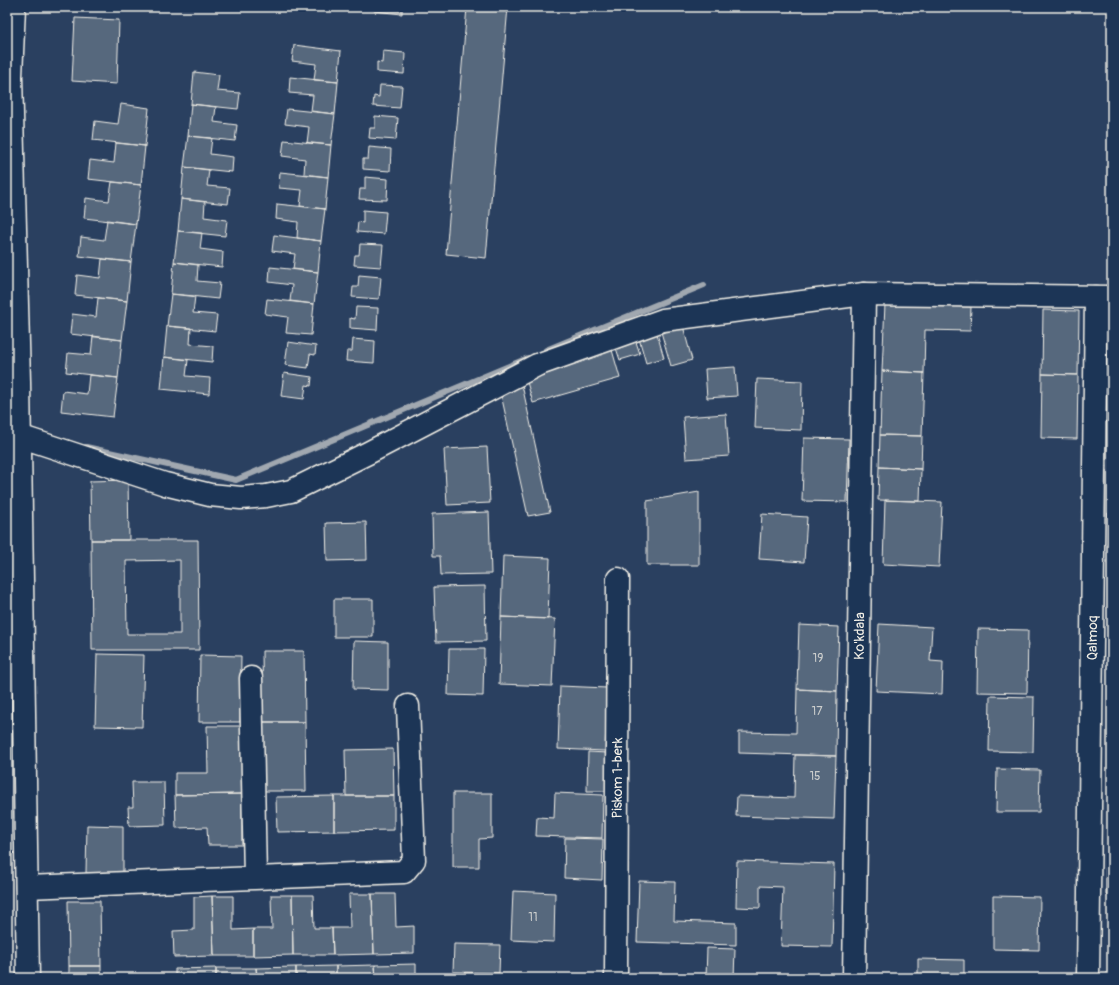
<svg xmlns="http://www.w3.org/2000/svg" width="1119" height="985" viewBox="0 0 1119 985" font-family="Pangolin,sans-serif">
  <rect width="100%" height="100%" fill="#2a4060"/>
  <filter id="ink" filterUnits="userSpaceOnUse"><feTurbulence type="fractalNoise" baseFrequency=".025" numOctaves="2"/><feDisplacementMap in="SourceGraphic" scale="8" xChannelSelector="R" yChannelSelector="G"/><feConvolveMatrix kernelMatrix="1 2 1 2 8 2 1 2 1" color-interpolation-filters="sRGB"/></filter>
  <g filter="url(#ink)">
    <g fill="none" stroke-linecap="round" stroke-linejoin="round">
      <!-- stream -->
      <path stroke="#a1a8b0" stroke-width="6" d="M546,350L704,285
        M86,447L236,480L528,358"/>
    </g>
    <!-- building -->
    <path fill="#56677d" stroke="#f4f1e8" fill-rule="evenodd" d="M374,7H402V14L374,11Z
      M467,7H508L486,258L446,254Z
      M75,18L119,20L117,84L72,81Z
      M294,45L341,51L338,82L314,80L316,64L292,61Z
      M383,51L405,53L404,74L377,72V62L382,63Z
      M194,72L219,75L217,91L240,93L238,109L191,104Z
      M290,77L338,82L335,114L311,111L313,95L289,93Z
      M380,85L402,86L400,108L373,106L374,96L379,97Z
      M121,104L149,108L145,146L93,140L95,121L118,124Z
      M191,104L216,107L214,122L237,125L235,141L188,136Z
      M287,109L335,114L331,145L307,143L309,127L285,124Z
      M375,116L398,118L396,140L369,138L370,128H375Z
      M188,136L212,138L210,154L233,157L232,172L184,167Z
      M284,140L331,145L328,177L304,174L305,159L282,156Z
      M116,143L145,146L141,185L88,179L90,160L114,163Z
      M369,147L391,149L390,171L363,169V159H368Z
      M184,167L209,170L207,186L230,188L228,204L181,199Z
      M280,172L328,177L325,209L300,206L302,190L279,188Z
      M365,177L388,179L387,200L359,199L360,189H365Z
      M112,182L141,185L136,224L84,218L86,198L109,201Z
      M181,199L205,202L204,217L227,220L225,236L178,231Z
      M277,204L325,209L321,241L297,238L298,222L276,219Z
      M363,210L386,212L384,234L357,232L358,222L363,223Z
      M107,220L136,224L131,262L79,256L81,237L104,240Z
      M178,231L202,233L200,249L223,252L222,267L174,262Z
      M274,235L321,241L318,272L293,269L295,254L272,251Z
      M360,244L383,245L381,267L354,265L355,255H359Z
      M102,259L131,262L127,301L75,295L77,275L100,278Z
      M174,262L198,265L197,281L220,283L218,299L171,294Z
      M270,267L318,272L314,304L290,301L292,285L269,282Z
      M359,275L381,277L379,299L352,297L353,287H358Z
      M171,294L195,296L193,313L217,315L215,331L167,326Z
      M98,298L127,301L122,340L70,334L72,314L96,317Z
      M267,299L314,304L311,335L286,333L288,317L265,314Z
      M885,304L971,307L970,331L925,330L924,373L882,371Z
      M356,307L378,308L377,330L350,328V318L355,319Z
      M1043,310L1079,311L1078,375L1042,374Z
      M167,326L191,328L190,344L213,346L212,362L164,357Z
      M683,326L692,360L671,366L661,332Z
      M656,330L664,358L646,363L638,335Z
      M93,336L122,340L118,378L66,372L68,353L91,355Z
      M634,336L640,354L620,360L614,342Z
      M353,339L375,341L374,363L346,361L347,351H352Z
      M288,342L316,346L315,355L310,354L308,368L285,365Z
      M612,350L620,378L533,403L525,375Z
      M164,357L188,360L186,376L210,378L209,394L161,389Z
      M735,367L737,396L707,398L705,369Z
      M882,371L924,373L922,436L880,435Z
      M284,373L312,377L311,386L306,385L304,399L281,396Z
      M1042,374L1078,375L1077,439L1041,438Z
      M89,375L118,378L113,417L61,411L63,391L87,394Z
      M757,379L802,381L801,430L755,428Z
      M522,385L550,512L528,516L500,390Z
      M726,414L729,456L686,459L683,417Z
      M880,435L922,436L921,469L879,467Z
      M804,438L849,439L847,502L802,501Z
      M487,447L490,503L447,505L444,449Z
      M879,467L921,469L920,501L878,500Z
      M128,480L129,540H91L90,481Z
      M699,492V565H647V501Z
      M885,500L942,502L939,567L883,564Z
      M489,512L491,574L441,575L440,556H433L432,514Z
      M1108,513H1112V528H1108Z
      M762,514L807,517L804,562L759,559Z
      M366,522L367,560L327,561L326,523Z
      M91,540H198L199,650H92ZM180,560V634H127L126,561Z
      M503,556L550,558L548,619L501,617Z
      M485,586L486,641L436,642L434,587Z
      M334,599H373V637H334Z
      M501,617L555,619L552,686L499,684Z
      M879,624L932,627L930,661L943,662L942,694L876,691Z
      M799,625L839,627L837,691L797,689Z
      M978,629L1028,630L1027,693L977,692Z
      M354,641L388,642V690L353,689Z
      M449,649H484L483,696L448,695Z
      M262,651H304L305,722H263Z
      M97,654L144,655L142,727L95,726Z
      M200,655L241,656L240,722H199Z
      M560,686L607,688L605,751L558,749Z
      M797,689L837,691L836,756L739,753V732L796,733Z
      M990,696L1034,697L1033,752L989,751Z
      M263,722H305L306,791H263Z
      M207,726H241L242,794L175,795V773H208Z
      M393,749L394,796H346L345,750Z
      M588,752L607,753L606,791H587Z
      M795,755L836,756L834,819L736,816L737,796L794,798Z
      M997,769L1040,770L1039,812H996Z
      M132,782H164L165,825L129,826L128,807H133Z
      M453,793H492V838L479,839V867H453Z
      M555,793L603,795L602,838L536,836L537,817L554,818Z
      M242,794V845H208L207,827L176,828L175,795Z
      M334,796V831L277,832L276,797Z
      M334,796H394V830L334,831Z
      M87,825L123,826V873H86Z
      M565,838L603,839L602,880L564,878Z
      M737,861L834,864L832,947L781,946L783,887L760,886V908L736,907Z
      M1106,864H1112V896L1106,895Z
      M639,881L675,882L674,921L736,923V945L637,942Z
      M513,891L555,893L554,942L511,940Z
      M349,894H372L374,954L333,955L332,928H350Z
      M372,894H395L396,927L414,926V953L374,954Z
      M271,895H292L293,955L253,956V929H272Z
      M292,895H313L314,928H332L333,955H293Z
      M212,896L214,956L174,957L173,931L194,930V897Z
      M212,896H233V930L253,929V956H214Z
      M993,896L1040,897L1039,950L993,949Z
      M68,901H100L101,966H69Z
      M454,944L500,945L499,973L453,972Z
      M707,948L735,949L734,978H706Z
      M918,959L964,960V978H918Z
      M416,964V978H376L375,965Z
      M375,965L376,978H336V966Z
      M69,966H101V978H69Z
      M336,966V978H296V967Z
      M296,967V978H257L256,968Z
      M216,968V978H175V969Z
      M216,968H256L257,978H216Z"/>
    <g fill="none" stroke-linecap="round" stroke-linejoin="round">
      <defs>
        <g id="minor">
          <path d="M14,7L11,76L19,382L28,978"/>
          <path d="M7,432L165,484L210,495L241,498L266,496L291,491L368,453L537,365L663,320L864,294L1112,297"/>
          <path d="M251,678L255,877"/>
          <path d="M27,887L404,872L414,860L408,706"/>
          <path id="s1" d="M616,978L618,579"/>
          <path id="s2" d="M854,978L864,294"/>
          <path id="s3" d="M1088,978L1096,297"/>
        </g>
      </defs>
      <!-- minor casing -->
      <use href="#minor" stroke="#f4f1e8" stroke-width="25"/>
      <!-- minor -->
      <use href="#minor" stroke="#1d3557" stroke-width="22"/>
    </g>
  </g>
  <g text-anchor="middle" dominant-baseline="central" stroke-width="3.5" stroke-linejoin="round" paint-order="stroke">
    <!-- number labels -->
    <g font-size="12" fill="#cccecd">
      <text x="818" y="658">19</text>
      <text x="817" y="711">17</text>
      <text x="815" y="776">15</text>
      <text x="533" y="917">11</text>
    </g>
    <!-- street labels -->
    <g font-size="14" fill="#f4f1e8" stroke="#1d3557">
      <text stroke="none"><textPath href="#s2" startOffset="342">Ko'kdala</textPath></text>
      <text stroke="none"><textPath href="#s3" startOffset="340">Qalmoq</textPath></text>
      <text stroke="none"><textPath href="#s1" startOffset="200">Piskom 1-berk</textPath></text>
    </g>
  </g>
  <!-- margin -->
  <rect width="1119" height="985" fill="none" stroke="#1d3557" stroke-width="24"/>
  <rect x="12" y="12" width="1095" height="961" fill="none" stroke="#f4f1e8" stroke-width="1.5" filter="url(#ink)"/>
</svg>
